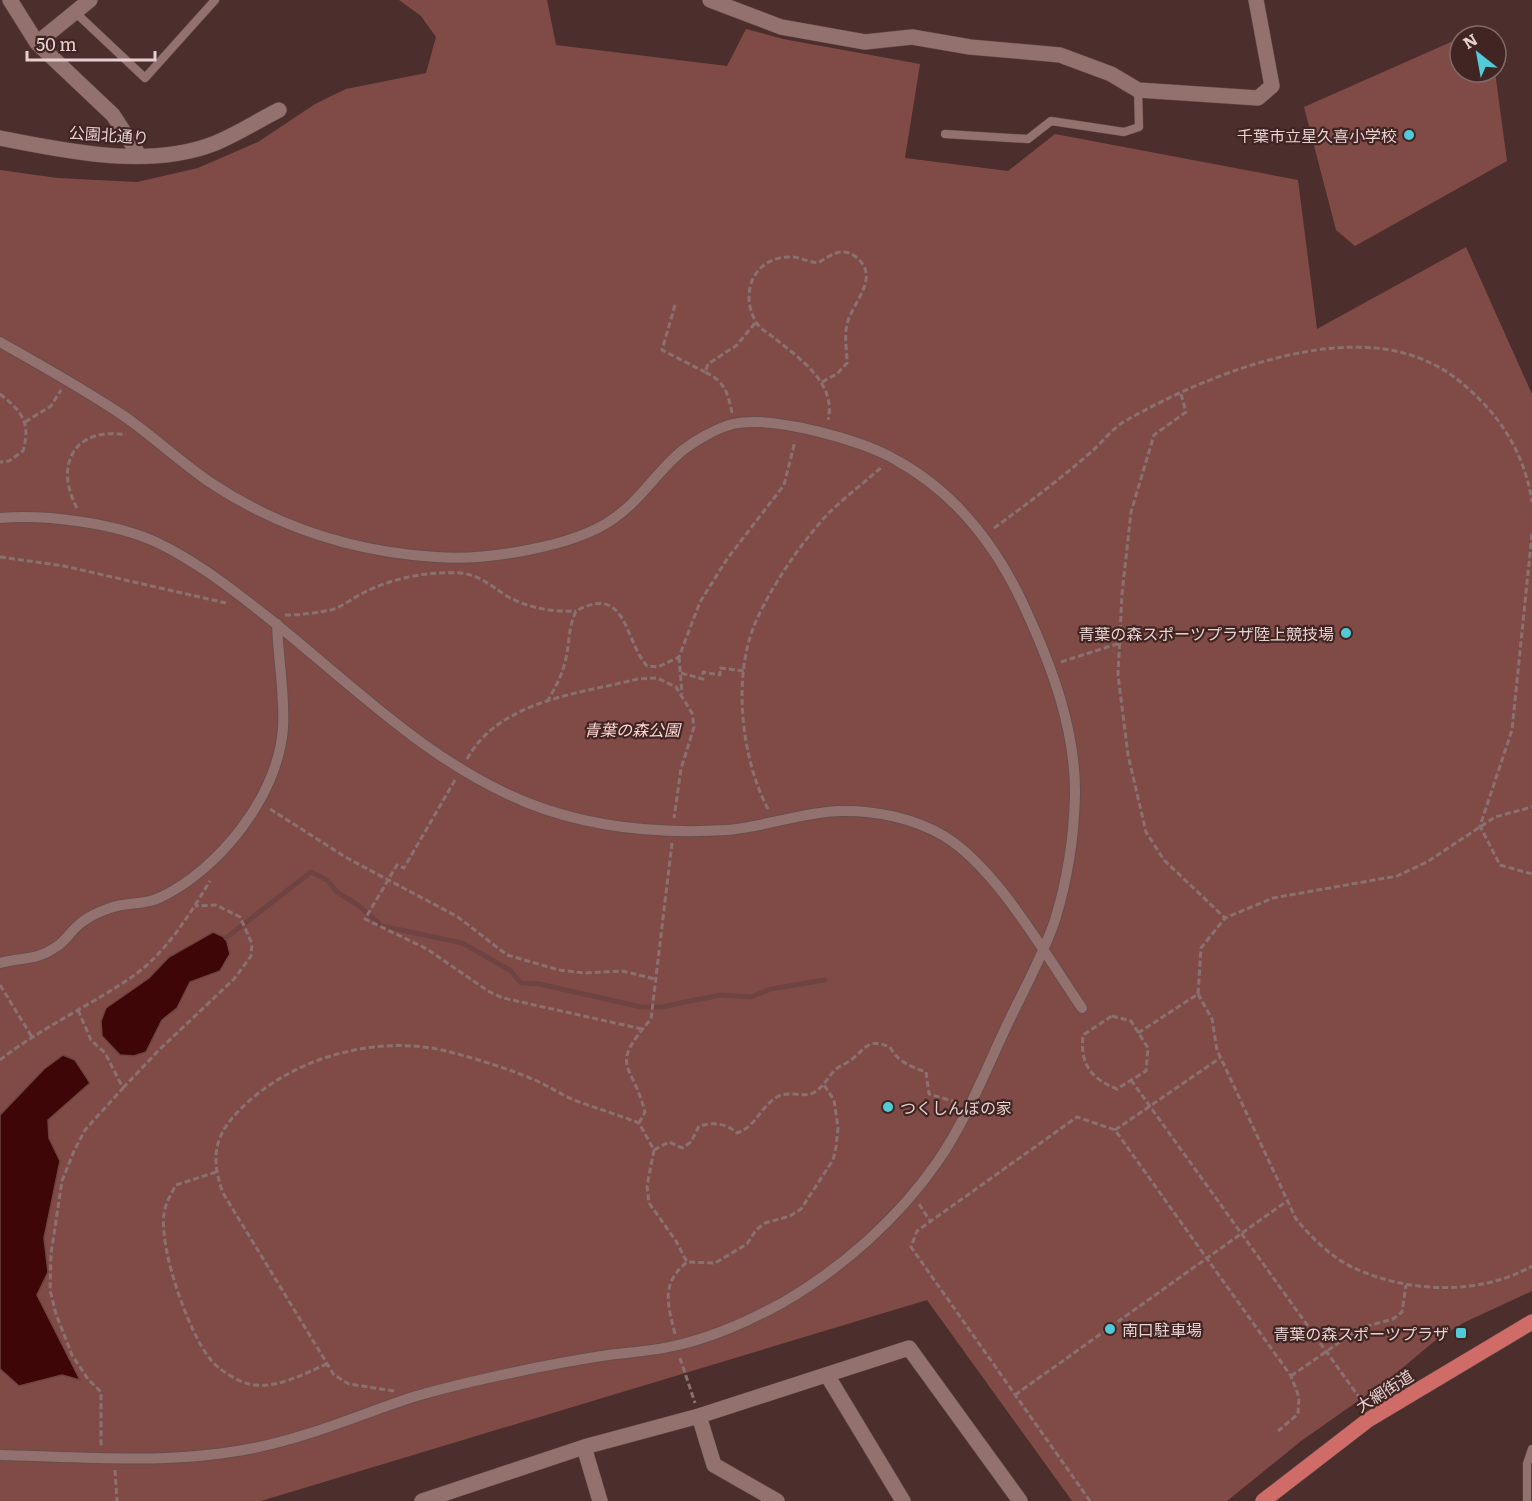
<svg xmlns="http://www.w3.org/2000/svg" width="1532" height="1501" viewBox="0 0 1532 1501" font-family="Literata,'Noto Sans JP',serif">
  <rect width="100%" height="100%" fill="#4c2f2c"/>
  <!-- green -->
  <path fill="#804b47" d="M399,0H547L556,45L727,66L746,29L783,39L920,64L905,158L1008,171L1055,134L1298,180L1317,329L1466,247L1532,394V1291L1463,1323L1437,1339L1388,1380L1301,1441L1227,1501H1072L927,1300L261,1501H0V170L57,178L137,182L198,168L258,142L315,104L346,89L426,73L436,37L421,16Z
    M1460,38V72H1495L1507,161L1355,246L1336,230L1304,107Z"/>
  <!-- water -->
  <path fill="#3e0607" stroke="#704343" stroke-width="1.5" d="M213,932L226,938L230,954L220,971L190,982L177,1008L162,1020L146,1052L134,1056L120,1055L102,1036L101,1021L106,1008L149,978L169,957Z
    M63,1055L75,1060L90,1083L48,1120L49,1138L60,1161L44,1238L48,1272L37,1295L80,1380L62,1375L19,1386L0,1369V1115L44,1069Z"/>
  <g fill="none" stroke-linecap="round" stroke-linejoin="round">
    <!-- stream -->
    <path stroke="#704343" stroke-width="5" d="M226,938L311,872L327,880L337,892L358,905L382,926L462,943L510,970L521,983L540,984L641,1007H661L720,995L751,997L771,989L825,980"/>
    <defs>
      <path id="service" d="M76,13L145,78L215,0
        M945,134L1028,139L1051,121L1124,132L1139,127L1138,90
        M1527,1501V1464L1532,1449"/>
      <path id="pedestrian" d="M0,342C41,365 82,388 121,414C152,435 180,462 211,483C279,528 355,552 436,557C484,561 574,547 613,519C641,500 657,471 683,450C696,440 717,428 733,424C772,415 862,440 896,460C956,493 996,545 1024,606C1051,664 1076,730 1075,795C1074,836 1067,881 1055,920C1043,956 1024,989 1008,1023C986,1069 967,1119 938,1161C899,1218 841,1269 782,1303C749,1321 714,1337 678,1345C655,1351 631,1352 608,1355C575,1360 543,1366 511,1373C474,1381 437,1389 401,1401C352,1418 305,1438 254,1448C171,1465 84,1457 0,1455
        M0,518C45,514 114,523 156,542C194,560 228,586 261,612C348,680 424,761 528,803C591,828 660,834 727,830C765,827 802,812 840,811C874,810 914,818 944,836C997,868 1046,956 1082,1008
        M0,963C21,957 36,961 56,947C66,941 72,929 82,922C90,916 101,911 110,908C126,902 145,905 159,898C219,870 278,796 283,728C285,693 278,659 277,624"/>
      <path id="minor" d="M10,0L37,43L113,115L139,155
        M710,0L781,27L865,42L912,37L970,47L1060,55L1111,74L1138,90L1258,98L1272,86L1256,0
        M37,43L90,0
        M827,1375L903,1501
        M699,1416L714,1465L777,1501
        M584,1447L600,1501
        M422,1501L584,1447L699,1416L909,1348L1020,1501"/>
      <path id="tertiary" d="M0,138C67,151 147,169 213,144C236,135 257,121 279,110"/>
      <path id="primary" d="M1263,1501L1368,1420L1532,1322"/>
    </defs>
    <!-- service casing -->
    <use href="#service" stroke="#674e4c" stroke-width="9"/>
    <!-- pedestrian casing -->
    <use href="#pedestrian" stroke="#674e4c" stroke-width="12"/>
    <!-- minor casing -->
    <use href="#minor" stroke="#674e4c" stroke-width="16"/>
    <!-- tertiary casing -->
    <use href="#tertiary" stroke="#674e4c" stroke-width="16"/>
    <!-- primary casing -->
    <use href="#primary" stroke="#674e4c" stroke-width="16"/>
    <!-- path -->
    <path stroke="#8a716f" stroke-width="3" stroke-dasharray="6 3" stroke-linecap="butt" d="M675,305L662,350L705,372
      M822,382L837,374L847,363C847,351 844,336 847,325C851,303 882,278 856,257C842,246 831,255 818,263C808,262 800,257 791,257C754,256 739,293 756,322C759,328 768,333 773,337C799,358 837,383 828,420
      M0,394C22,412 31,422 23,451L9,461L0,462
      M1181,394L1186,412L1154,435L1131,512L1122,594L1118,675L1128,755L1146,832L1164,860L1225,918
      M732,413C728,392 724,381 705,372L708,364L737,345L755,323
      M25,422L51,406L61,390
      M77,508C53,464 76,426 126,435
      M994,528C1027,504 1059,480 1090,453C1102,443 1113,427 1127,420C1204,376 1337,322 1424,360C1444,368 1461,381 1476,396C1506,424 1526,461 1532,502
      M1532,534L1512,730L1480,826L1500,865L1532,874
      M0,557L64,566L226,603
      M285,615C300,615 316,613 331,610C342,607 353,598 363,593C392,578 428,571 461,573C479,575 490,585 505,595C527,608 551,612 576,611
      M679,657L682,694
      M1061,662L1120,643
      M681,673L703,679V672L720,675V668L744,671
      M547,702C555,688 563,674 566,658C570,640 568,629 576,611C627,583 624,640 647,666L658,667L679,657L700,602L727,559L784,485L795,441
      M467,759C500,700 578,694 638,679L657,678L676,687L692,713L694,727L681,769L674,818
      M455,780L404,868L397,865L365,919L427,949L488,991L503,998L642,1029
      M270,809L347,858L458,917L507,955L559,970L584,973L622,971L655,979
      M768,809C741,758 732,675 756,621C773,584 797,549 824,518C842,499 864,483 883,466
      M0,985L32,1037
      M1198,994L1212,1019L1217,1050L1296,1219C1312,1238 1331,1257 1352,1267C1406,1293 1480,1296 1532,1266
      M78,1010L91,1040L105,1053L123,1088L85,1130L74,1151L62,1181L51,1254L50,1290L56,1314L72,1355L88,1379L101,1392V1446
      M1112,1016L1131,1021L1148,1048L1146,1071L1117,1089C1090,1078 1080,1064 1083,1035Z
      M1138,1033L1198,994L1201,948L1225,918L1273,898L1397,876L1427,862L1495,817L1532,807
      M0,1060C42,1027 92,1005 136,974C167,951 190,914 210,881
      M1131,1080L1364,1404
      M123,1088L159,1050L234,979L251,956L252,944L240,917L216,905L195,906
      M639,1123L645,1112C632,1061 608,1069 651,1019L672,843
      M1115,1130L1220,1058
      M654,1150L669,1142L682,1148L691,1142L699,1126C713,1122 726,1123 737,1133C758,1125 758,1109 777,1097C788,1090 803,1098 813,1093C824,1087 827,1078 835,1070C839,1066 846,1064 851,1060C867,1048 866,1038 890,1047C898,1062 910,1066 926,1072L929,1094L956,1102
      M216,1172L176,1185C171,1194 165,1204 164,1214C159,1249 189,1334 211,1360C219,1370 237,1381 249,1384C276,1390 303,1374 327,1364
      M919,1204L930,1221
      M675,1334C668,1305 660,1284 687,1262L715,1263L747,1244L756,1230L765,1223L790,1216L801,1209L833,1160L836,1147L838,1128L834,1100L824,1085
      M680,1358L695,1403
      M1291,1376L1360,1328L1393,1319L1402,1312L1406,1285
      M394,1391L349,1384L334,1375L223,1193C208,1151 217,1130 249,1101C300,1056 376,1036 442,1050C471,1057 510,1069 537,1081C550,1087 562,1095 574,1100C596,1108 618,1115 639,1123L654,1150L647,1186L649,1203L676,1241L687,1262
      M1015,1395L1287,1201
      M115,1470L117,1501
      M1090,1501L911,1247L917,1231L1077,1117L1115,1130L1291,1376L1299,1397L1298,1414L1278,1431"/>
    <!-- service -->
    <use href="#service" stroke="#93716e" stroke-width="8"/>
    <!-- pedestrian -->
    <use href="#pedestrian" stroke="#93716e" stroke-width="10"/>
    <!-- minor -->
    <use href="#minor" stroke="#93716e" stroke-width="15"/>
    <!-- tertiary -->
    <use href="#tertiary" stroke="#93716e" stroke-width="15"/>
    <!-- primary -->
    <use href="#primary" stroke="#d06c67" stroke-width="15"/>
  </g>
  <!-- markers -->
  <g fill="#52cbd8" stroke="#412522" stroke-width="2">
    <circle cx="1409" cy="135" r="6"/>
    <circle cx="1346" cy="633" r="6"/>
    <circle cx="888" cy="1107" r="6"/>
    <circle cx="1110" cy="1329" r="6"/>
    <rect x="1455" y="1327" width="12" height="12" rx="3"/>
  </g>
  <g text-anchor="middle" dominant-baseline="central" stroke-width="4.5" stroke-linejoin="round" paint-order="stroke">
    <!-- street labels -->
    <g font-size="16" fill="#e4d1cf" stroke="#412522">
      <text transform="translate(109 134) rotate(4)">公園北通り</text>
      <text transform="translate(1384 1390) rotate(-32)">大網街道</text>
    </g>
    <!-- poi labels -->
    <g font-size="16" fill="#e4d1cf" stroke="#412522" text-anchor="end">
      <text x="1397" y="135">千葉市立星久喜小学校</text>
      <text x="1334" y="633">青葉の森スポーツプラザ陸上競技場</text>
      <text x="900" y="1107" text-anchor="start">つくしんぼの家</text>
      <text x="1122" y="1329" text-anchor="start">南口駐車場</text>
      <text x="1449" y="1333">青葉の森スポーツプラザ</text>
    </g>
    <!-- park labels -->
    <g font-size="16" font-style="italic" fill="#fdd4d0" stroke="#412522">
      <text x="632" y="729">青葉の森公園</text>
    </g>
  </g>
  <!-- north arrow -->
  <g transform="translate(1478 54) rotate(329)"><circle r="28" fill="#412522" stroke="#826a67" stroke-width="1.5"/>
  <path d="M0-4.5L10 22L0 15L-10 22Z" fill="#52cbd8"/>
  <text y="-9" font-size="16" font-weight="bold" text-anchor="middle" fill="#e4d1cf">N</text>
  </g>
  <!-- scale -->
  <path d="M27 51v9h128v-9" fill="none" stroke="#e4d1cf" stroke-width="3"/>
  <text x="36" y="51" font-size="18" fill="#e4d1cf" stroke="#412522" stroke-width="4.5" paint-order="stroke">50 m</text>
</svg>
